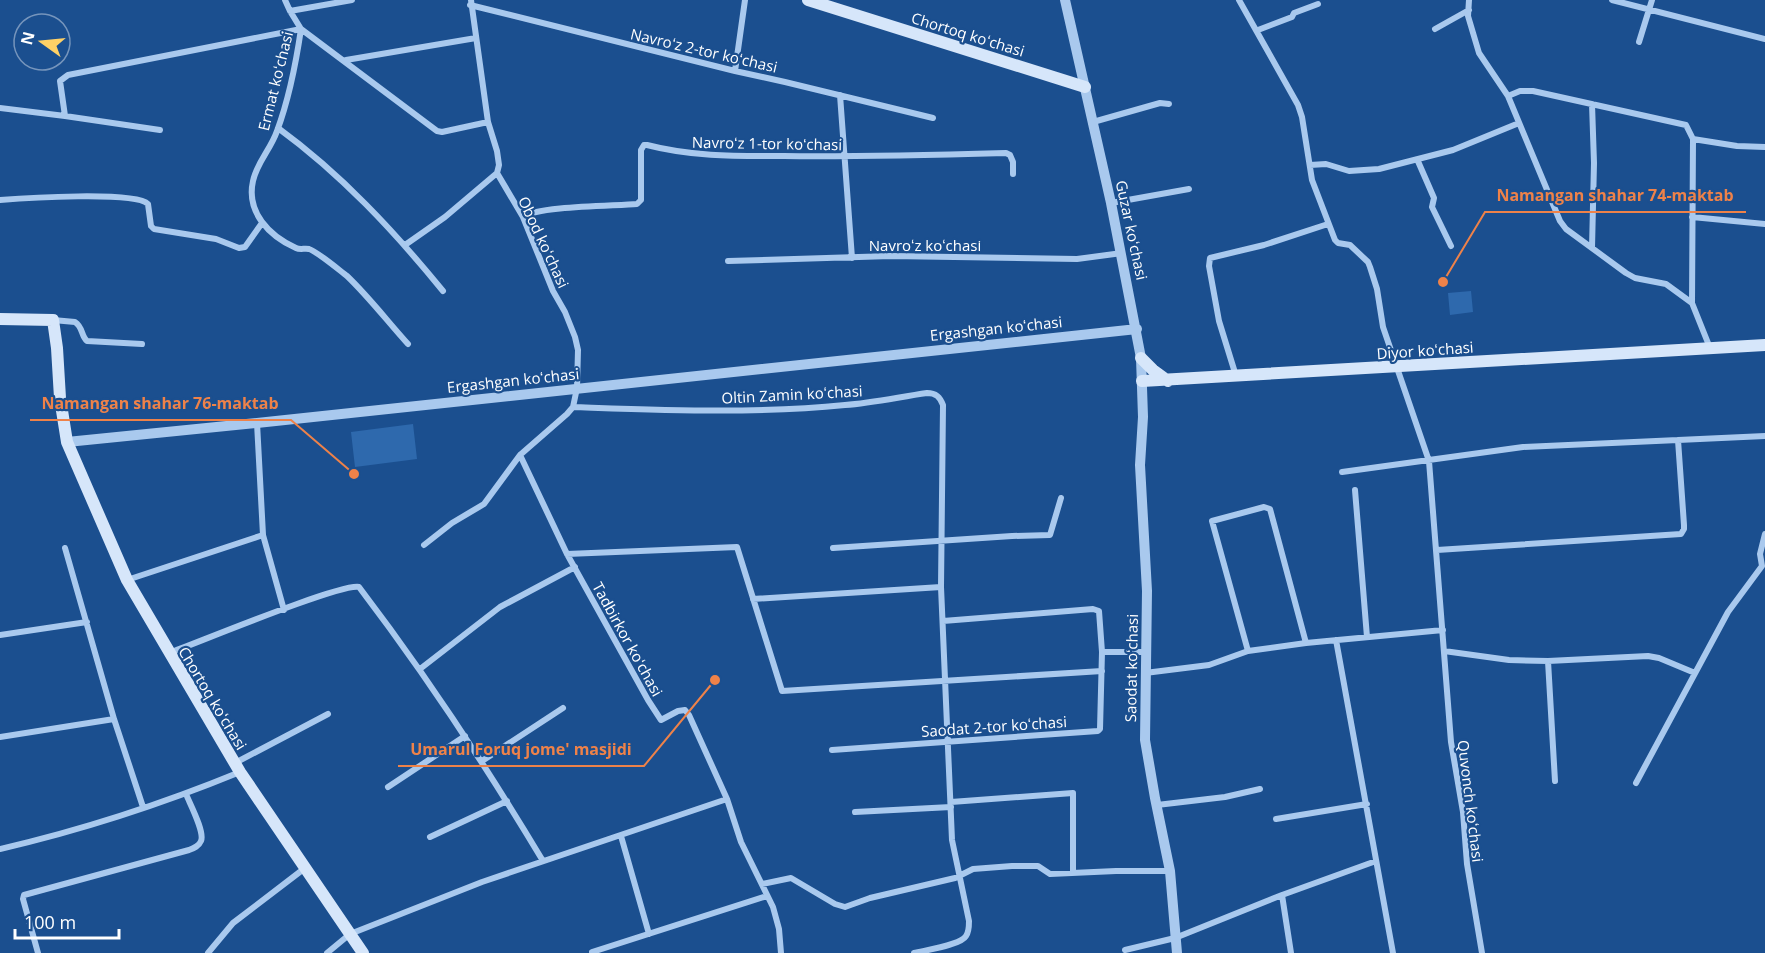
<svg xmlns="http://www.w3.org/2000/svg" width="1765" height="953" viewBox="0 0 1765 953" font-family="'Open Sans',sans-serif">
  <rect width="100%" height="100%" fill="#1b4f8f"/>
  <!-- green -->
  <path fill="#2e69ad" d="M1471,291L1473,312L1450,315L1448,293Z
    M413,424L417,459L355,467L351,432Z"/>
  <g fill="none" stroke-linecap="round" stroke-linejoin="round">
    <!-- minor -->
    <path stroke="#a9c9ee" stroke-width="6" d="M285,0L290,11L301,29C296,63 289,99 277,131C271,149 257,162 253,181C246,212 269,236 296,248C300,250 305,248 309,249C318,252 339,270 347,276C369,297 388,322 408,344
      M471,0L488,122L497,151L499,165L497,173L523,217L553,291L565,312L575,337L578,350L577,388L573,407L567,414L520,455L567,554L648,700L661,720L678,711L685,710L689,715L727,799L741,842L773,907L779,929L781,953
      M1239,0L1298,105L1302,117L1312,180L1335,240L1338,243L1350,245L1368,262L1370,267L1377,289L1383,327L1429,461L1451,742L1463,812L1467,864L1482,953
      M1469,0L1468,16L1479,53L1508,96L1560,221L1566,229L1626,273L1635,278L1666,284L1692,303L1710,348
      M1612,0L1765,39
      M470,5L735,71L785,82L933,118
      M290,11L352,0
      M1435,29L1469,10
      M1258,30L1292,17L1294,13L1318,4
      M1639,42L1652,0
      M346,60L476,38
      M735,71L745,0
      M840,95L852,258
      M1508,96L1520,91H1533L1686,125L1693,139L1692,303
      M0,108L65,116L60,81L68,75L301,29L437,131L442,132L488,122
      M65,116L160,130
      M1093,122L1160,103L1169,104
      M278,128C341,174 394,231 443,291
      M1693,139L1737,146L1765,147
      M1417,159L1434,198L1432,207L1451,246
      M1310,165L1326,164L1349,171L1379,169L1453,150L1519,123
      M0,200C24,198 135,191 148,204L151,226L154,229L216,239L239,248L245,247L262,223
      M1111,203L1189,189
      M523,217C537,206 615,206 637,204L641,200V150L644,145H647C693,157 738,156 784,156C858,157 932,155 1006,153L1010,155L1013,162V174
      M1692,217L1765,224
      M405,245L445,217L497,173
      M1592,248L1594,163L1592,104
      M728,261L891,256L1077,259L1122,253
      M53,320L75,322C83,327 81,336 87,341L142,344
      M1236,376L1219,321L1209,266L1210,258L1264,245L1328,224
      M573,407C663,410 754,414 845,405C872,403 899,397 927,393C936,393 940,397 943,405L941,587L952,840L969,921C969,926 969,932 966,936C961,945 926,950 914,953
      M257,423L263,535L284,610
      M1678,440L1765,436
      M1342,472L1523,447L1678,440L1684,525V529L1681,534L1437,550
      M1355,490L1367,637
      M424,545L452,523L484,504L520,455
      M65,548L114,719L143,807
      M833,548L1012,536L1050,535L1061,498
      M567,554L737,547L782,691L1102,671
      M127,580L263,535
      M753,599L941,587
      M0,635L87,622
      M1336,640L1393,953
      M1248,651L1212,521L1264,507L1270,509L1306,643
      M1444,651L1509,660L1548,661L1648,656L1659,658L1695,673
      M1102,652H1146
      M169,653C197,643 341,583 359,587C426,675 486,766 543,861
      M1548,661L1555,781
      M420,669L500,607L575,567
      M1145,673L1209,665L1248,651L1306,643L1443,630
      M0,737L114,719
      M832,750L1098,731L1100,729L1102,652L1099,611L1093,609L943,621
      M482,761L563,708
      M235,763L328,714
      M1636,783L1728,612L1762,566L1760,554L1765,534
      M388,787L465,736
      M951,802L1073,793V872
      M1157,805L1225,797L1260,789
      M855,812L951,807
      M1276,819L1367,804
      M621,836L649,934
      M430,837L507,801
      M0,849C82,830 162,804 240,772
      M762,884L791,878L835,904L845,907L870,898L955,878L973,869L1012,866H1038L1050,874L1116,871H1170
      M1282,895L1291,953
      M1125,950L1175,938L1282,895L1376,861
      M592,952L767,896
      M38,953L23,899L24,895L189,850C194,848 199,846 201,841C205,832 190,804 186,794
      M208,953L233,923L305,868
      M327,953L350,934L482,882L727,799"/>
    <!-- tertiary -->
    <path stroke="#a9c9ee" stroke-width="10" d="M1065,0L1111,203L1141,358L1143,417L1140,465L1147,591L1145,740L1155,798L1170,871L1177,953
      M67,442L257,423L1137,329"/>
    <!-- secondary -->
    <path stroke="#d6e6fa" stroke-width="12" d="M808,0L1085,87
      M0,319L53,320L57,348L60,398L67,442L127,580L240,772L363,953
      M1141,358L1153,370L1168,381
      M1142,381L1765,345"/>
  </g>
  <g text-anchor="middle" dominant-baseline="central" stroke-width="4.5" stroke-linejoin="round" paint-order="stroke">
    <!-- street labels -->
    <g font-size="15" fill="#fff" stroke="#1b4f8f">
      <text transform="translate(968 34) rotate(17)">Chortoq koʻchasi</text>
      <text transform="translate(704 50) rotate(13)">Navroʻz 2-tor koʻchasi</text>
      <text transform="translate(275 81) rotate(-76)">Ermat koʻchasi</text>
      <text transform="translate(767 143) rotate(1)">Navroʻz 1-tor koʻchasi</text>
      <text transform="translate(1132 230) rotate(78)">Guzar koʻchasi</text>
      <text transform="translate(544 242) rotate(65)">Obod koʻchasi</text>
      <text x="925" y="245">Navroʻz koʻchasi</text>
      <text transform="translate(996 328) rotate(-6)">Ergashgan koʻchasi</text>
      <text transform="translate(1425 350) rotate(-4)">Diyor koʻchasi</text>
      <text transform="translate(513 380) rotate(-6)">Ergashgan koʻchasi</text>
      <text transform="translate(792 394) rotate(-3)">Oltin Zamin koʻchasi</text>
      <text transform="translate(628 639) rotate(61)">Tadbirkor koʻchasi</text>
      <text transform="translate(1131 668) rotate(-89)">Saodat koʻchasi</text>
      <text transform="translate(213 698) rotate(59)">Chortoq koʻchasi</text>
      <text transform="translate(994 726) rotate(-4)">Saodat 2-tor koʻchasi</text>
      <text transform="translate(1471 801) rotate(83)">Quvonch koʻchasi</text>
    </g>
  </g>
  <!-- callouts -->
  <path fill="none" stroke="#ee8249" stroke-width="2" d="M1443 282L1485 212H1746M354 474L291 420H30M715 680L644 766H398"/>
  <g fill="#ee8249" stroke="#1b4f8f" stroke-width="2">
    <circle cx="1443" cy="282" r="6"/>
    <circle cx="354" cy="474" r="6"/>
    <circle cx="715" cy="680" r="6"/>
  </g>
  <g font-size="16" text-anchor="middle" font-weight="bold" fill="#ee8249" stroke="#1b4f8f" stroke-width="4.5" stroke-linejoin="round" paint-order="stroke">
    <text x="1615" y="201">Namangan shahar 74-maktab</text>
    <text x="160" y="409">Namangan shahar 76-maktab</text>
    <text x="521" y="755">Umarul Foruq jome' masjidi</text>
  </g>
  <!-- north arrow -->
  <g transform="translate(42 42) rotate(285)"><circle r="28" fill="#1b4f8f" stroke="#7695bc" stroke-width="1.5"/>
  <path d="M0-4.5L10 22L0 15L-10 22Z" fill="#ffd166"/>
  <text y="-9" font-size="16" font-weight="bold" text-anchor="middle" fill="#ffffff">N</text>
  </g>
  <!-- scale -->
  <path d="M15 929v9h104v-9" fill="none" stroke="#ffffff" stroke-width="3"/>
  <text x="24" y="929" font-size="18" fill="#ffffff" stroke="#1b4f8f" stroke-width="4.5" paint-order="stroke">100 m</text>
</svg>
